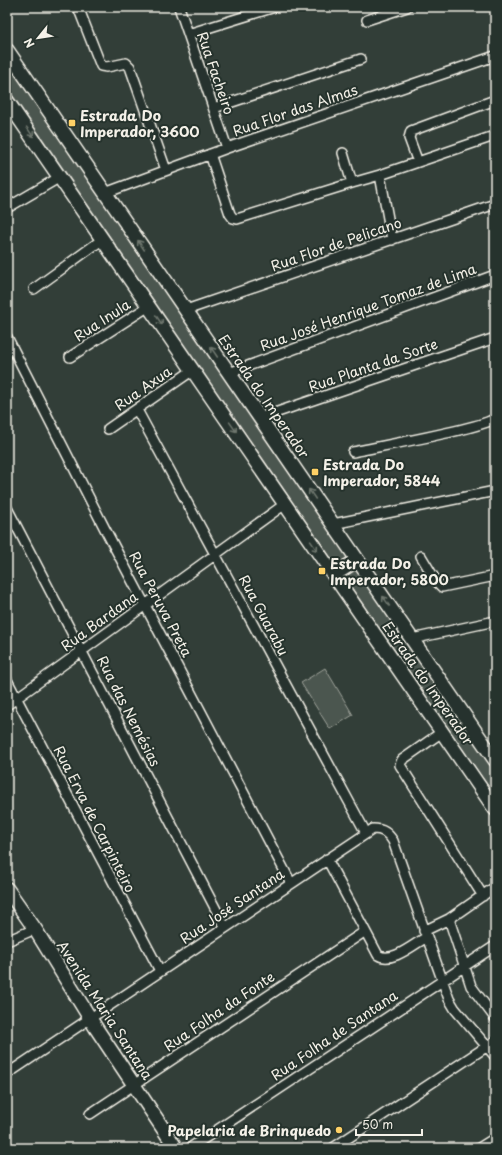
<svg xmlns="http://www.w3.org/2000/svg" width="502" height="1155" viewBox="0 0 502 1155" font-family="'Playpen Sans',sans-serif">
  <rect width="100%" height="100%" fill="#323e38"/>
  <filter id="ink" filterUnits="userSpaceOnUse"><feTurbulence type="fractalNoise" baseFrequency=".025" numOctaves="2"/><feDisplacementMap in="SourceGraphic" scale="8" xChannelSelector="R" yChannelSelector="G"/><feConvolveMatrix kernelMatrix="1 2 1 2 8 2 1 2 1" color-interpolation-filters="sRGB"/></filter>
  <g filter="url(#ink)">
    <!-- green -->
    <path fill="#4c564f" stroke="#a0a49c" d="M7,63L495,772V796L7,87Z
      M325,668L353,715L330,729L301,683Z"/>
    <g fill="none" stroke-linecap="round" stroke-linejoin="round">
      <defs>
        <path id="street" d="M78,7L101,66L107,67L126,63L130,67L166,170
          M179,7L227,148
          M367,20L407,7
          M188,34L275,7
          M214,108L361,59
          M210,154L230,214L233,218L237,219L352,183L343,153
          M416,157L409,138L411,131L495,100
          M380,175L392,240
          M352,183L380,175L491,137
          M105,193L227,148L495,56
          M7,208L60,177
          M34,289L103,239
          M186,310L495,204
          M7,337L105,529L291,883
          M70,357L149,306
          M229,373L495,275
          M137,410L366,833
          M260,418L495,338
          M108,429L193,370
          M353,452C375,447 485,428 495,418
          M7,508L225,927
          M333,524L495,491
          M421,556L436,581L442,587L495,576
          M412,639L495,621
          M7,680L160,971
          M7,705L285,504
          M442,732L402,760L400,765L483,896
          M327,859L378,955C392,964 414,944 427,937
          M449,919L471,986L495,1018
          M424,931L449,919L495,887
          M7,941L35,929
          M7,1074L373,829C383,829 388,833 393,841L449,999L455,1009L495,1056
          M90,1114L364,932
          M190,1148L495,946
          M333,1148L495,1041
          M479,1148L495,1138"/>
        <path id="secondary" d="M7,50L495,760
          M7,101L495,809
          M334,575L357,560
          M7,889L35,929L96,1028L176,1148"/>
      </defs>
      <!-- street casing -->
      <use href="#street" stroke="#f4f1e8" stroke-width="12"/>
      <!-- secondary casing -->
      <use href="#secondary" stroke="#f4f1e8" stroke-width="16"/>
      <!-- street -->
      <use href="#street" stroke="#26332d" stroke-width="9"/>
      <!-- secondary -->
      <use href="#secondary" stroke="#26332d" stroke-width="13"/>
    </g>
    <!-- one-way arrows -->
    <defs><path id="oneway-shaft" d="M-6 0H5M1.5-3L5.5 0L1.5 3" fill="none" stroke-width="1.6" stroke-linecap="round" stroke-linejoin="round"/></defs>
    <g stroke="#6e766e">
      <use href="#oneway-shaft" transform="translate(30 132) rotate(55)"/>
      <use href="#oneway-shaft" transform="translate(141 245) rotate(-124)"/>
      <use href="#oneway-shaft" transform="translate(159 320) rotate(56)"/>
      <use href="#oneway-shaft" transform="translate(214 352) rotate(-124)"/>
      <use href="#oneway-shaft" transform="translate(233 427) rotate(55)"/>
      <use href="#oneway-shaft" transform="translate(312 494) rotate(-124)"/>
      <use href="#oneway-shaft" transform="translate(314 546) rotate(55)"/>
      <use href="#oneway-shaft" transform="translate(386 601) rotate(-125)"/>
    </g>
  </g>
  <!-- markers -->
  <g fill="#ffd166" stroke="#26332d" stroke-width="1.5">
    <rect x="68" y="119" width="8" height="8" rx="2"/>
    <rect x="311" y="468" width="8" height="8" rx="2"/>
    <rect x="318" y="567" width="8" height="8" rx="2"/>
    <circle cx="339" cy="1130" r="4"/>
  </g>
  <g text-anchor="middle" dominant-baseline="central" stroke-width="4" stroke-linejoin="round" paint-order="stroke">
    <!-- street labels -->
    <g font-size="14" fill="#f4f1e8" stroke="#26332d">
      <text transform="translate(216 73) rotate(71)">Rua Facheiro</text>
      <text transform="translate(295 110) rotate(-19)">Rua Flor das Almas</text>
      <text transform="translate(336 244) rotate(-19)">Rua Flor de Pelicano</text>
      <text transform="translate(368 307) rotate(-20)">Rua José Henrique Tomaz de Lima</text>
      <text transform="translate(102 320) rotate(-33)">Rua Inula</text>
      <text transform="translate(373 365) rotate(-19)">Rua Planta da Sorte</text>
      <text transform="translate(143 388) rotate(-35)">Rua Axua</text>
      <text transform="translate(264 396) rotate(55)">Estrada do Imperador</text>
      <text transform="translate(161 604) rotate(62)">Rua Peruva Preta</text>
      <text transform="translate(264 615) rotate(62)">Rua Guarabu</text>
      <text transform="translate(99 621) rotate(-36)">Rua Bardana</text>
      <text transform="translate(428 683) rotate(55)">Estrada do Imperador</text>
      <text transform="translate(129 711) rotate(63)">Rua das Nemésias</text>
      <text transform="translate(95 819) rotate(63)">Rua Erva de Carpinteiro</text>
      <text transform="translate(232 906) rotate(-34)">Rua José Santana</text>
      <text transform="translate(105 1010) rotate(57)">Avenida Maria Santana</text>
      <text transform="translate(219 1011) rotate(-34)">Rua Folha da Fonte</text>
      <text transform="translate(334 1035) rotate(-34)">Rua Folha de Santana</text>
    </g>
    <!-- poi labels -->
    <g font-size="14" font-weight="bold" fill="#f4f1e8" stroke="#26332d" text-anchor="start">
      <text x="80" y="115">Estrada Do<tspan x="80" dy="16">Imperador, 3600</tspan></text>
      <text x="323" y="464">Estrada Do<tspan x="323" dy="16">Imperador, 5844</tspan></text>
      <text x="330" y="563">Estrada Do<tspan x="330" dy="16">Imperador, 5800</tspan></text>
      <text x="331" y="1130" text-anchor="end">Papelaria de Brinquedo</text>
    </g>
  </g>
  <!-- margin -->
  <rect width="502" height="1155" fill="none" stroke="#26332d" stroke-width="24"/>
  <rect x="12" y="12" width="478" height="1131" fill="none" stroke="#f4f1e8" stroke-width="1.5" filter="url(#ink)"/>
  <!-- north arrow -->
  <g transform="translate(38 38) rotate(240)" stroke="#26332d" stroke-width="3" paint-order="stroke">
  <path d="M0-3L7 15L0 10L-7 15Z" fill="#f4f1e8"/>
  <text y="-6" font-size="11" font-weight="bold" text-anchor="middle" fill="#f4f1e8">N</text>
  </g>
  <!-- scale -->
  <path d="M356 1129v6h66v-6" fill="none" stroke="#f4f1e8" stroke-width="2"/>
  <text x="362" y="1129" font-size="12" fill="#f4f1e8" stroke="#26332d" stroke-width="3" paint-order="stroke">50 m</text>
</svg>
